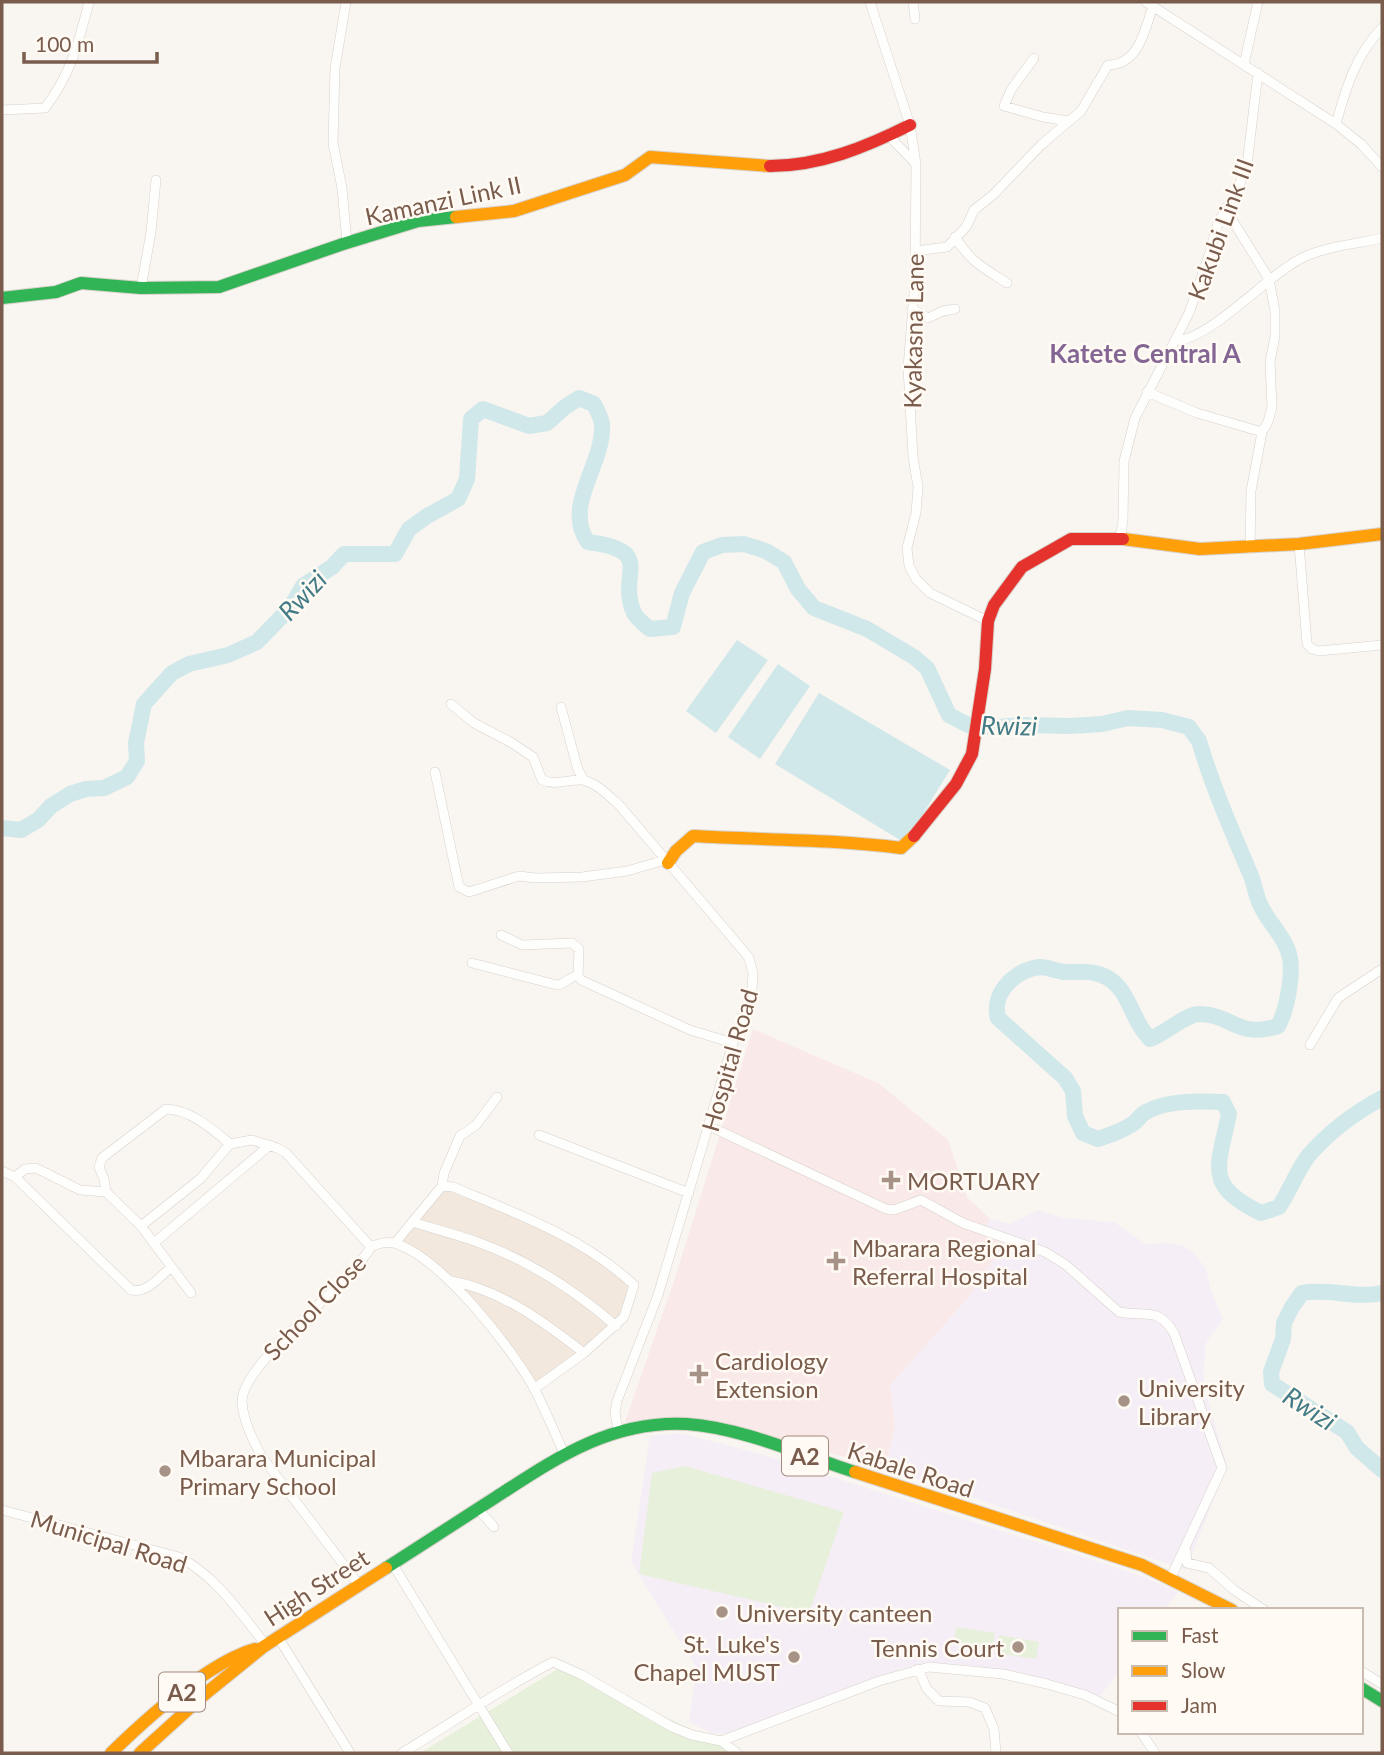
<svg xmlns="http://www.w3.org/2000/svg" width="1384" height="1755" viewBox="0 0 1384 1755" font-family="Lato,sans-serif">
  <rect width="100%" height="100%" fill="#f9f5f0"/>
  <!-- residential -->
  <path fill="#f2e8de" d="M442,1186L453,1187L588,1250L634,1285L624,1317L534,1389L452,1281L395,1243Z"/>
  <!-- education -->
  <path fill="#f6eef6" d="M1038,1210L1064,1218L1114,1222L1145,1244L1168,1243L1182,1245L1193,1252L1206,1269L1211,1291L1223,1319L1209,1338L1205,1346V1359L1203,1368L1205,1389L1227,1466L1186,1570L885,1468L895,1428L890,1385L967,1299L1004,1244L983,1233L990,1219L1010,1224Z
    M680,1433L757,1453L1102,1563L1146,1578L1178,1592L1164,1610H1120V1670L1100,1696L1028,1675L944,1663L903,1668L734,1734L711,1733L689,1722L696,1667L631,1562L650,1436Z"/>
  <!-- medical -->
  <path fill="#fae9e9" d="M753,1029L878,1083L948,1140L967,1197L990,1219L983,1233L1004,1244L967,1299L890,1385L895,1428L885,1468L734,1427L650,1419L625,1422L675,1278Z"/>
  <!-- green -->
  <path fill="#e7f0db" d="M685,1466L844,1512L809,1613L639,1574L652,1473Z
    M956,1627L995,1633L992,1650L954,1643Z
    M999,1635L1039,1642L1036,1659L996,1653Z
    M561,1667L724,1745L732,1753H420Z"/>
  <!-- water -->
  <path fill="#d0e8ea" d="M737,640L768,660L716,733L686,711Z
    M778,664L810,686L760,759L728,737Z
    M819,693L950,770L905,843L775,764Z"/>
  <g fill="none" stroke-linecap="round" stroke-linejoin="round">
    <!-- river -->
    <path stroke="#d0e8ea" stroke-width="16" d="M2,828L21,830L38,820L51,806L70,794L86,789L104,788L127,777L137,761L136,743L144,704L172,673L189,664L228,655L257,642L290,608L303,586L332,567L344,554H395L409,529L427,516L458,499L467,479L471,419L483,409L529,426L547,423L565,407L579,398L594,404C597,410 601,417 602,424C605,463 562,506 588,542C658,551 616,574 634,613C637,619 645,625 650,629L673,627L682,593L703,552L722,545L744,544L766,551L784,562L798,589L814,608L867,629L914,657L927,668L949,715L968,725L998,727L1023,725L1071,726L1102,724L1128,718L1162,720L1189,727L1199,741C1212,785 1231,829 1249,871C1254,881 1255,892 1259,902C1267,922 1286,937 1290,958C1293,976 1287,1010 1278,1026C1237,1039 1232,1014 1199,1014C1186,1014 1165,1034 1150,1039C1132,1022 1130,991 1108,978C1095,970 1081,972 1066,972C1057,972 1049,967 1040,967C1015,970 991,993 998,1018L1065,1078L1073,1091L1075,1116L1083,1133L1098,1139C1110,1135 1123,1131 1134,1123C1138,1120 1141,1114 1146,1112C1167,1100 1199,1101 1223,1102L1229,1114C1218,1168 1204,1185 1261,1213L1279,1207C1290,1191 1297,1170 1309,1155C1329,1132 1356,1112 1382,1098
      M1382,1293C1355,1299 1329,1288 1302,1293L1292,1307L1284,1323L1283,1339L1271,1372L1272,1384L1347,1432L1357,1448L1382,1470"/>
    <defs>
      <path id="street" d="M346,2L335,68L333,143L342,188L347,242
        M870,2L910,125L916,164L915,281L908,368L913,457L918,487L916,513L907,548L909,566L916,579L930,593L988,621
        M913,2L915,19
        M1146,2L1336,124L1361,144L1382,167
        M1034,58L1011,90L1004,106L1043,117L1068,121
        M1244,64L1258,2
        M2,110L45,108C72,72 78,44 89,2
        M1336,124C1346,88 1356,54 1382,28
        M889,136L916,164
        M1226,210L1269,279L1275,311V336L1270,362L1272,407L1268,422L1262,432
        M955,237C971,262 982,267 1007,283
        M915,251L947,247L966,227L974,210L993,195L1041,145L1081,111L1108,65C1139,65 1145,29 1153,6
        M141,288L151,232L156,180
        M912,309L928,318L943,311L955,309
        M1176,340C1209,341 1267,275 1302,258C1326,246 1357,244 1382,238
        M1147,392L1197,413L1262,432L1251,491L1250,548
        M1120,539L1123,521L1124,461L1135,418L1189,313L1210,252L1218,223L1238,188L1247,165L1258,73
        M1299,544L1307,644L1312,649L1319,651L1382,645
        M451,704L474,723L512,743L533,757L542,780C556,786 569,779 582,780C596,782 610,797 620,806L741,948L749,958L753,973L752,990L733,1043L658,1295L617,1401L615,1413L618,1430
        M561,707L578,770L584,780
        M435,772L459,887L469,892L519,876L536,878L582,877L627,871L665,860
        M501,935L522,945L572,943L579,949L578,975L581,980L690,1030L733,1043
        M472,963L557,985C563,985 570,977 578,975
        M1310,1045L1338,998L1382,969
        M709,1126L886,1209L894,1210L921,1200L963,1223L1045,1252L1066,1265L1119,1312C1144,1317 1158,1306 1174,1333L1222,1468L1171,1577
        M539,1135L689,1193
        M2,1171L15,1177L131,1290C146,1294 160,1277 171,1267
        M15,1177L25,1169L36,1168L80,1190L106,1192L141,1226
        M442,1186L444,1173L460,1136L476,1125L497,1097
        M106,1192L104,1179L99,1167L102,1158L166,1109C191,1110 212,1129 230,1144
        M412,1222C435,1229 458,1235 480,1243C529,1261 577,1292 616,1326
        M154,1243L270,1145
        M395,1243L442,1186L453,1187C516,1213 584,1238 634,1285L624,1317L584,1353L534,1389
        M452,1281C503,1291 544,1322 584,1353
        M191,1293L141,1226L200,1179L230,1144L252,1140L277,1148L286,1153L371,1247
        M477,1508L494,1527
        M2,1510L179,1557C216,1576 240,1613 266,1645
        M1186,1551L1187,1563L1209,1568L1234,1590L1264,1610
        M392,1563L508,1753
        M359,1585L262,1457C253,1441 243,1420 242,1402C240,1365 348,1286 371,1247C379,1243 388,1241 397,1244C443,1260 512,1348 535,1390C546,1411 554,1432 564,1453
        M278,1637L350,1753
        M918,1669L927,1689L939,1701L969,1702L985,1708L994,1729L996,1753
        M1361,1671L1382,1684
        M1141,1732L1155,1753
        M721,1741L737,1753
        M402,1753C452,1723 500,1689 553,1662L582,1675L672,1727L692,1735L721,1741L879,1681L929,1667L1003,1674L1047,1684L1085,1695L1120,1712"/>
      <path id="fast" d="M2,298L56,292L81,283L141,288L219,287L343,244L418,221L456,217
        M386,1568C422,1545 457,1522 493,1499C555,1459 610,1420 687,1424C743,1428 802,1455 855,1472
        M1361,1688L1382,1701"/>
      <path id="slow" d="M456,217L514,211L625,175L650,157L770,166
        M1123,539L1200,549L1299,544L1382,534
        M668,863L676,851L693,836C762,840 832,839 901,848L914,836
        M855,1472L1142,1565L1232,1610
        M111,1753C147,1718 207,1663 255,1649
        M140,1753L205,1694L263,1647L386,1568"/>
      <path id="jam" d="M770,166C820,166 866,147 910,125
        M914,836L956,784L972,754L985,669L988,621L994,605L1022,567L1071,539H1123"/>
    </defs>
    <!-- street casing -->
    <use href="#street" stroke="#d7d1cb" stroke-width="10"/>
    <!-- fast casing -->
    <use href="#fast" stroke="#d9d2cb" stroke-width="14"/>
    <!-- slow casing -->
    <use href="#slow" stroke="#d9d2cb" stroke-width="14"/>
    <!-- jam casing -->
    <use href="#jam" stroke="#d9d2cb" stroke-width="14"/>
    <!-- street -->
    <use href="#street" stroke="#fefefd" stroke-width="9"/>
    <!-- fast -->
    <use href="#fast" stroke="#30b455" stroke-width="12"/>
    <!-- slow -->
    <use href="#slow" stroke="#ff9f0a" stroke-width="12"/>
    <!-- jam -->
    <use href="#jam" stroke="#e5322d" stroke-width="12"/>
  </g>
  <!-- markers -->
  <g fill="#a69286" stroke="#fffaf3" stroke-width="2.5">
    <path d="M887.5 1169.5h7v7h7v7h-7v7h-7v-7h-7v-7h7z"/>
    <path d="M832.5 1250.5h7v7h7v7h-7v7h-7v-7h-7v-7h7z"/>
    <path d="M695.5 1363.5h7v7h7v7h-7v7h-7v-7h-7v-7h7z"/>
    <circle cx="1124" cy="1401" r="7"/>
    <circle cx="165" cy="1471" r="7"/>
    <circle cx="722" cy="1612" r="7"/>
    <circle cx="1018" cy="1647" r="7"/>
    <circle cx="794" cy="1657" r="7"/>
  </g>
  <g text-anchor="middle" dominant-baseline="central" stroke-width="5" stroke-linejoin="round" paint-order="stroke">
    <!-- shield labels -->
    <g fill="#fffaf3" stroke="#a28b7f" stroke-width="2">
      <rect x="782" y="1436.5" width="46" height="39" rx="5"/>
      <rect x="159" y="1672.5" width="46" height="39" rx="5"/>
    </g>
    <g font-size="23" font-weight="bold" fill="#7a5c4d">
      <text x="805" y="1456">A2</text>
      <text x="182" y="1692">A2</text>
    </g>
    <!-- street labels -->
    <g font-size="24" fill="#7a5c4d" stroke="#fffaf3">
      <text transform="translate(443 200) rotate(-12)">Kamanzi Link II</text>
      <text transform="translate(1220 229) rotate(-70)">Kakubi Link III</text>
      <text transform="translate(913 331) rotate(-89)">Kyakasna Lane</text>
      <text transform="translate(729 1060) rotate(-74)">Hospital Road</text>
      <text transform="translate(314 1307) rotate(-46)">School Close</text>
      <text transform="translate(911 1469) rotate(18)">Kabale Road</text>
      <text transform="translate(109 1541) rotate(17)">Municipal Road</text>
      <text transform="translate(316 1587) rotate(-33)">High Street</text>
    </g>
    <!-- poi labels -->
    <g font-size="24" fill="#7a5c4d" stroke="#fffaf3" text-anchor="start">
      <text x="907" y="1180">MORTUARY</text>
      <text x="852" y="1247">Mbarara Regional<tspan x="852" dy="28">Referral Hospital</tspan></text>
      <text x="715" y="1360">Cardiology<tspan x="715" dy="28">Extension</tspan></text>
      <text x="1138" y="1387">University<tspan x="1138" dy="28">Library</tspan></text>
      <text x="179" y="1457">Mbarara Municipal<tspan x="179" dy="28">Primary School</tspan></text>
      <text x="736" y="1612">University canteen</text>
      <text x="780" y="1643" text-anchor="end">St. Luke's<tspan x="780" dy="28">Chapel MUST</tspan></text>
      <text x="1004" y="1647" text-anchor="end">Tennis Court</text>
    </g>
    <!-- neighbourhood labels -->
    <g font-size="26" font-weight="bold" fill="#846695" stroke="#fffaf3">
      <text x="1145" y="353">Katete Central A</text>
    </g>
    <!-- water labels -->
    <g font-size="26" font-style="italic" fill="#437c86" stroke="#fffaf3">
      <text transform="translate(302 595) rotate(-47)">Rwizi</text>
      <text transform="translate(1009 725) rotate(1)">Rwizi</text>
      <text transform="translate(1310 1408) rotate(33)">Rwizi</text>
    </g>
  </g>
  <!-- border -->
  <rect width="1384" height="1755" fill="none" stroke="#7a5c4d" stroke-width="7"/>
  <!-- legend -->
  <rect x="1118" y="1608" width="245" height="126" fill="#fffaf3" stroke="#cabbb1" stroke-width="2"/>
  <rect x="1132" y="1631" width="35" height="10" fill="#30b455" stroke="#cabbb1" stroke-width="2"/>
  <text x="1181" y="1643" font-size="21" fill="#7a5c4d">Fast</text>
  <rect x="1132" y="1666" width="35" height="10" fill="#ff9f0a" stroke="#cabbb1" stroke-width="2"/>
  <text x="1181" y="1678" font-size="21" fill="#7a5c4d">Slow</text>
  <rect x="1132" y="1701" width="35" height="10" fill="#e5322d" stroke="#cabbb1" stroke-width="2"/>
  <text x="1181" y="1713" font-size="21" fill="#7a5c4d">Jam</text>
  <!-- scale -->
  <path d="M24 52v10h133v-10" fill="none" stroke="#7a5c4d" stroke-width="3.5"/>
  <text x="35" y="52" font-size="21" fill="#7a5c4d" stroke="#fffaf3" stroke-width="5" paint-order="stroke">100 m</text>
</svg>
